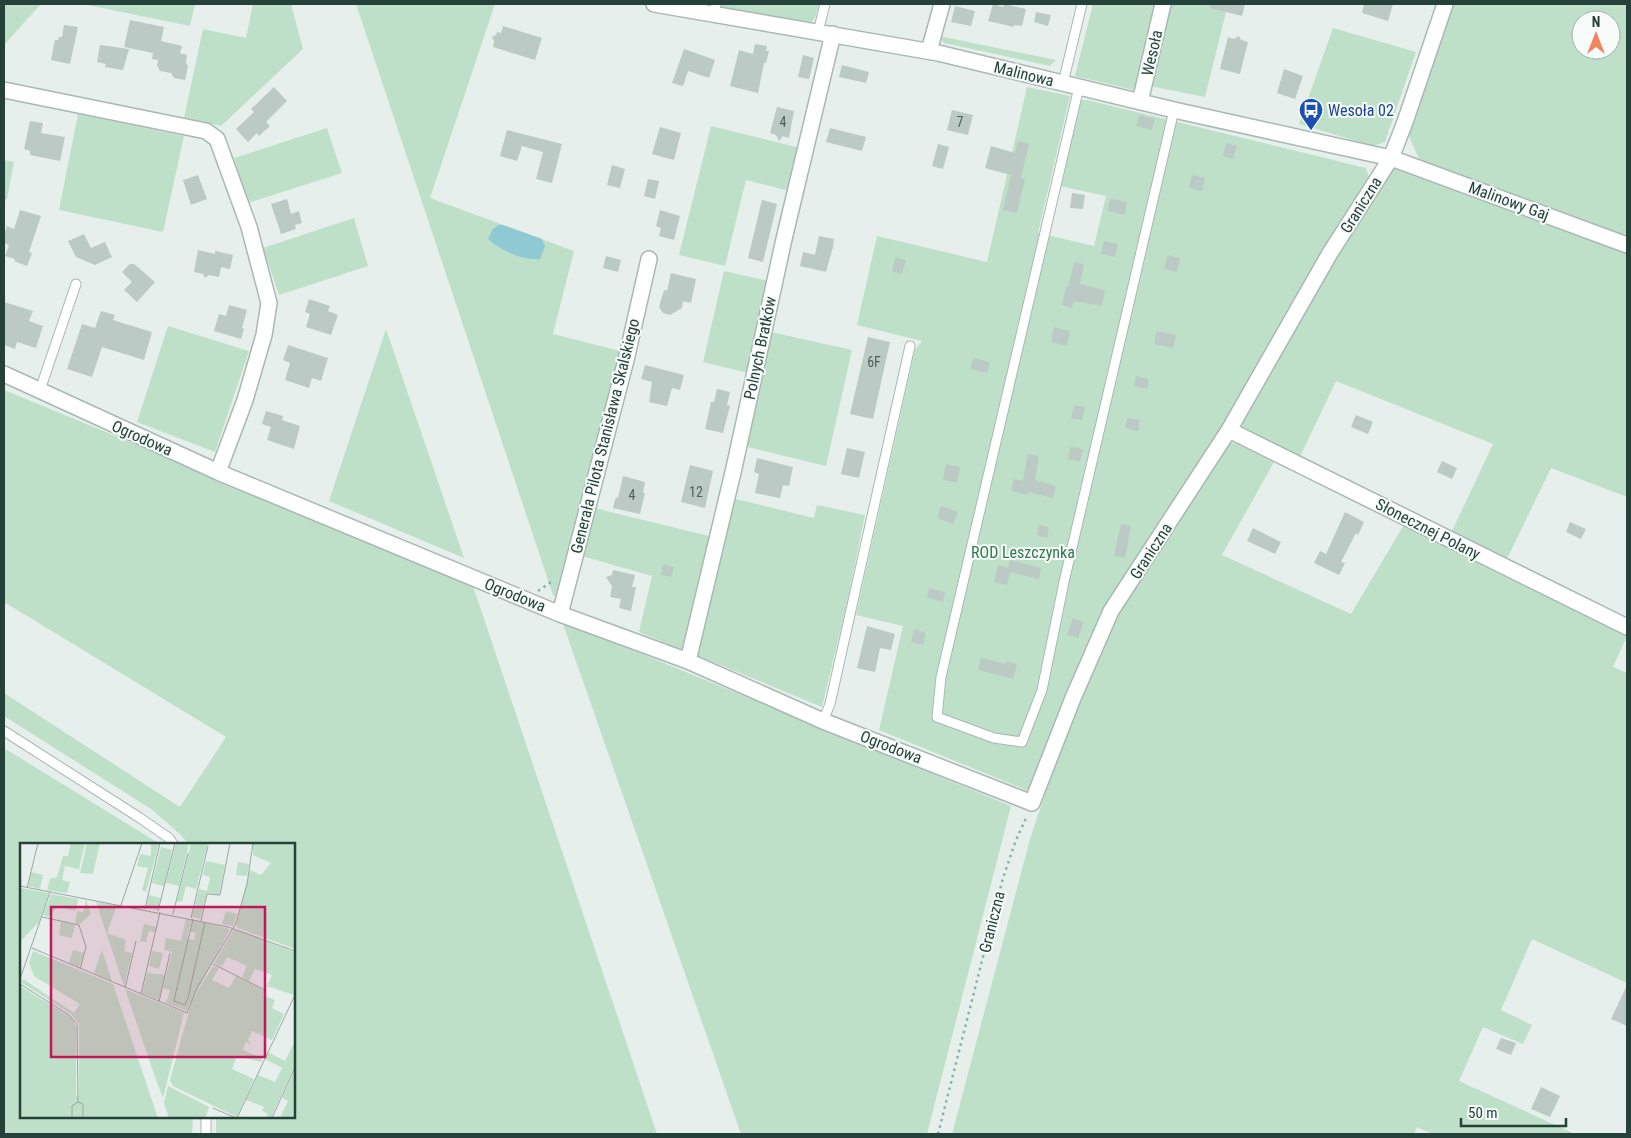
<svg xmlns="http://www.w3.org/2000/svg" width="1631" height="1138" viewBox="0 0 1631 1138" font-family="'Roboto Condensed',sans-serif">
  <rect width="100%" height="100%" fill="#e6efeb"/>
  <!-- green -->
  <path fill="#bfe0c8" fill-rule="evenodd" d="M4,4H41L4,45Z
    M83,4H195L190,26Z
    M253,4H291L303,49L221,126L184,118L203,29L246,38Z
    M356,4H495L430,198L574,251L553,334L620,351L560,599L553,595Z
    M722,4H819L815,18L809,24L721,7Z
    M1093,4H1156L1134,90L1075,76Z
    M1170,4H1228L1205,97L1150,86Z
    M1454,4H1627V236L1420,161L1408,134ZM1581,20H1611V50H1581Z
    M1333,28L1416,52L1385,142L1373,146L1299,124Z
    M939,36L1056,60L1050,66L944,43Z
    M1027,87L1070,96L1038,233L1094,246L1106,196L1060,186L1078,106L1081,100H1087L1366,168L1369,178L1253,382L1147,544L1031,792L879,730L903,626L856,615L915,350L922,341L857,325L877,236L987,262Z
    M78,114L184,136L163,232L59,210Z
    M711,126L800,148L790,191L746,180L725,266L679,255Z
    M327,128L342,173L248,203L234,158Z
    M4,160L14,162L7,199L4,201Z
    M1392,168L1627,254V497L1551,468L1506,561L1451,533L1493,444L1336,381L1300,457L1245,432L1242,424L1279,360L1286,337Z
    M354,218L368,266L279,295L263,248Z
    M724,271L769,281L748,373L703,362Z
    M168,326L249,351L215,452L137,422Z
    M386,329L464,558L329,501Z
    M771,332L852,350L826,466L744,446Z
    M4,390L472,583L657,1134H216V1117H294V844H188L181,835L151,809L4,716V693L180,807L226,737L4,602Z
    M1232,443L1244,445L1275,460L1222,555L1351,614L1405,523L1478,562L1627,633V636L1613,667L1627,673V983L1532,939L1501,1010L1532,1025L1523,1044L1483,1027L1459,1081L1575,1134H1516L1512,1133L1511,1134H1432L1417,1127L1414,1134H952L1030,839L1076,702L1114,619L1230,444Z
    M732,498L814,518L817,505L865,515L847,603L822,707L694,654Z
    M594,508L709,536L683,650L639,632L652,576L582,556Z
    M562,621L1011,806L927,1134H741Z
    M4,748L160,844H21V1117H193L192,1134H4Z"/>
  <!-- water -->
  <path fill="#8ec9d4" d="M498,225H503L542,239L545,246L540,259C523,261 500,250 488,239L493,229Z"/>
  <!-- building -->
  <path fill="#bbcac4" d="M993,4L1003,7L1004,4L1026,9L1022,26L1014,25V27L988,21Z
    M1211,4H1245L1242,16L1210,8Z
    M1364,4H1393L1388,21L1362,13Z
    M955,6L975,11L971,26L951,22Z
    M1036,12L1051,15L1048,26L1034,22Z
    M130,20L164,27L161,41L182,46L180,53L187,55L186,63L188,66L185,80L174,78L171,73L160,71L157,66L158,60L152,59L153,53L124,47Z
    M64,25L78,27L70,64L51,60L55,40H58L59,37H62Z
    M503,26L542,38L535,60L493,47L494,41L492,37L496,35L497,32L501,33Z
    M1239,36L1241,40L1248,42L1240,74L1220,69L1228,37L1234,39Z
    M755,44L767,46L766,51H769L766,63H764L758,93L730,86L739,50L753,54Z
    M100,45L129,49L123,70L105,67L106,64L97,62Z
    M684,49L715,60L709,78L688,71L683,86L672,83Z
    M803,55L814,58L809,79L798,77Z
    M842,65L869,72L866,83L839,77Z
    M1284,69L1303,76L1295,99L1277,93Z
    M274,87L287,101L266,122L270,126L259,136L257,133L248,142L236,129L254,112L251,109Z
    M777,107L794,111L789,138L783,136L779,141L776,135L770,133Z
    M952,110L973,115L968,135L947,130Z
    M1139,115L1155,119L1152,130L1136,126Z
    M30,121L43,123L41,133L65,137L60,161L30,155V151L24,149Z
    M660,127L681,133L674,160L652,154Z
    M830,128L866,137L862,151L826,142Z
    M507,130L562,144L552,183L536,179L543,152L522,146L517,161L500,156Z
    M1018,141L1029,144L1021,178L1025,179L1017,213L1003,210L1011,175L985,168L991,146L1015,153Z
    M1226,143L1237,146L1233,159L1223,156Z
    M938,144L949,147L943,169L932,166Z
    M612,165L625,169L620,188L607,185Z
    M198,175L207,199L191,205L183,180Z
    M1192,175L1205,178L1202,191L1189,188Z
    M648,179L659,181L655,199L644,196Z
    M1072,193L1085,195L1083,209L1070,208Z
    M287,199L291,214L299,211L302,223L295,225L296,229L281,234L271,204Z
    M1112,199L1127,202L1125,215L1107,211L1110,200Z
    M762,200L777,204L763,262L748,258Z
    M20,210L41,216L29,252L32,253L27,266L14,261L15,259L5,256L9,245L4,243V235L7,226L14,229Z
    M660,210L680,216L674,240L659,236L661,228L656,226Z
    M84,234L91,248L105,242L112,257L95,265L76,257L68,241Z
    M819,236L834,239L833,247L826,272L800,266L803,252L815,255Z
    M1104,241L1118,244L1115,257L1101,254Z
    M198,250L215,254V251L233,255L230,269L221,267L219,277L209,275L205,278L203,274L194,272Z
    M1167,255L1180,258L1177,272L1164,269Z
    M606,256L621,260L618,272L603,268Z
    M895,257L906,260L902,274L892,272Z
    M1074,262L1084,264L1080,284L1105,290L1102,306L1074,301L1072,308L1062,305L1066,287H1068Z
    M130,264H134L155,282L137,302L124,290L132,282L122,272Z
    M671,273L696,279L691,303L683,301L682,308L670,315L663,313L659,307L664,290L667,291Z
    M309,299L330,306L328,311L338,315L331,335L306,327L310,314L305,312Z
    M4,302L33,311L29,321L43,326L36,348L17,342L15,349L4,345Z
    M229,305L247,310L242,328L244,329L241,339L214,331L219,314L226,316Z
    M101,311L115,315L113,320L152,332L144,360L102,347L92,377L67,369L82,324L95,328Z
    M1054,327L1070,331L1067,346L1051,342Z
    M1157,331L1176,335L1173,348L1154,344Z
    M868,337L890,342L873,419L850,414Z
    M288,345L328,358L321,381L312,378L309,388L285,380L290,363L283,360Z
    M973,358L990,362L987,373L970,369Z
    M645,365L684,375L680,390L672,388L667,406L649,402L652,382L641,379Z
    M1136,376L1149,379L1147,389L1134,386Z
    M717,389L730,392L727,405L730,406L723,433L705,429L711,402H714Z
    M1074,405L1085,407L1082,420L1071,418Z
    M266,411L283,416L282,420L300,426L294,449L267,440L271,427L262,424Z
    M1356,415L1373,422L1368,434L1351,427Z
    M1127,418L1140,420L1138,431L1125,428Z
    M1070,447L1083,449L1080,462L1068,459Z
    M847,448L865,452L859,478L841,474Z
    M1028,454L1039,456L1035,480L1056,486L1053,498L1028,492L1027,495L1011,491L1014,479L1023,481Z
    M757,458L793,467L789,486L783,485L780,498L755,493L759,474L754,472Z
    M1442,461L1457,468L1452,479L1437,472Z
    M946,464L960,467L957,483L943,480Z
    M690,465L713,471L705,508L681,502Z
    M623,476L645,482L643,493H645L640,514L613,508L616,497L618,498Z
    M941,506L958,512L953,524L937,518Z
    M1345,512L1364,522L1358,535L1356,533L1341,562L1345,563L1339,575L1314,563L1320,551L1326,554Z
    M1570,522L1586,529L1581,539L1566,532Z
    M1121,524L1131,526L1125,558L1114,556Z
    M1039,525L1049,527L1047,538L1037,535Z
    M1253,528L1281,542L1275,554L1247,541Z
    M1010,560L1041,568L1039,579L1010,572L1007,585L994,582L998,565L1008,568Z
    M663,564L674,567L671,577L661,575Z
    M613,570L635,575L632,587H636L631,611L619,608L621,599L610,597L612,586L606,577L612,575Z
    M929,588L945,592L943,602L927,598Z
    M1073,618L1084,622L1078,638L1067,635Z
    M867,626L895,634L891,650L880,648L875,672L857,668Z
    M914,629L926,633L923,645L911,642Z
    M981,658L1006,664V661L1017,664L1013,679L978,670Z
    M1627,985V1026L1611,1019Z
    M1501,1038L1516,1043L1511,1055L1496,1049Z
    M1541,1087L1560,1096L1550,1117L1531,1109Z"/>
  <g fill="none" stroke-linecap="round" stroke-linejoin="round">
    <defs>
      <path id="service" d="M714,14L716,4
        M818,32L825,4
        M1063,83L1082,4
        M1079,87L941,677L937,717L994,738L1022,742L1042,690L1064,582L1174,110
        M40,390L76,284
        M823,721L830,704L910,346
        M4,731L140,818L169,838L173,844
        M206,1134V1117"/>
      <path id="minor" d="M654,4L938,53L1174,110L1391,158L1627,245
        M929,51L942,4
        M4,90L206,131L217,139L249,227L269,303L264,335L245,400L218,472
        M1140,102L1163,4
        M4,374L218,472L560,614L688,661L823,721L1032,803L1073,698L1111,611L1229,430L1330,253L1391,158L1405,122L1445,4
        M1229,430L1627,627
        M560,614L626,360L649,259
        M688,661L734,468L784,239L833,34"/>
    </defs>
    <!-- service casing -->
    <use href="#service" stroke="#a8b8b2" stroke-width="11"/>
    <!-- minor casing -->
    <use href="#minor" stroke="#a8b8b2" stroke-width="18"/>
    <!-- path -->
    <path stroke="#86b3a5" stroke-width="2.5" stroke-dasharray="2.5 4" stroke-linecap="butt" d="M538,591L554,580
      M938,1134L1003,878L1016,840L1027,816"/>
    <!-- service -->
    <use href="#service" stroke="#fff" stroke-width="9"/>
    <!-- minor -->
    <use href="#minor" stroke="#fff" stroke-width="15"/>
  </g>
  <!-- icons -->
  <defs>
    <symbol id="bus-pin" viewBox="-11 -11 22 30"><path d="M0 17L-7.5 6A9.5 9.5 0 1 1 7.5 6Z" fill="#1a4fb4" stroke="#f7fbf9"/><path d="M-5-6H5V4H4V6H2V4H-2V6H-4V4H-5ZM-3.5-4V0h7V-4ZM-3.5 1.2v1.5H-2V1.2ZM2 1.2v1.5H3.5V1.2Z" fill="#fff"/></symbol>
  </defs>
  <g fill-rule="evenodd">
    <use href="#bus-pin" x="1297" y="96" width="28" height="38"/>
  </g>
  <g text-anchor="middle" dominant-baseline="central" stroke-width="4" stroke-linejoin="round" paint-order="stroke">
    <!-- number labels -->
    <g font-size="14" fill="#4a645c">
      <text x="783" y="122">4</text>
      <text x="960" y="122">7</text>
      <text x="874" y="362">6F</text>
      <text x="696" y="492">12</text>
      <text x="632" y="495">4</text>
    </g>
    <!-- street labels -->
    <g font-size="16" fill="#24423a" stroke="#f7fbf9">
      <text transform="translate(1152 53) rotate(-77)">Wesoła</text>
      <text transform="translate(1024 74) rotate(14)">Malinowa</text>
      <text transform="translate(1509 201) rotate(20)">Malinowy Gaj</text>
      <text transform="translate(1361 205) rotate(-58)">Graniczna</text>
      <text transform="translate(760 348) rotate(-78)">Polnych Bratków</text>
      <text transform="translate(605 436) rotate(-76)">Generała Pilota Stanisława Skalskiego</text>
      <text transform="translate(142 438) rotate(24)">Ogrodowa</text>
      <text transform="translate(1428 529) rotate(27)">Słonecznej Polany</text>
      <text transform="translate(1151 551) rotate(-57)">Graniczna</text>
      <text transform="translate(515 595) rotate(22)">Ogrodowa</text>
      <text transform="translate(891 747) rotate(21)">Ogrodowa</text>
      <text transform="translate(992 922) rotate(-76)">Graniczna</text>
    </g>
    <!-- transit labels -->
    <g font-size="16" fill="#164399" stroke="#f7fbf9" text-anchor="start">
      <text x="1328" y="110">Wesoła 02</text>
    </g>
    <!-- park labels -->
    <g font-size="16" fill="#2d7a4b" stroke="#f7fbf9">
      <text x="1023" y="552">ROD Leszczynka</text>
    </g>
  </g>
  <!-- overview -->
  <g transform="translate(20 843)">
    <rect width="275" height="275" fill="#e6efeb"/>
    <path d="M51,0H65L59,26L45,23L42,37L50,39L47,50L27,47L30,36L37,34L43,13H48ZM67,0H80L73,31L60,30ZM131,0H139L126,49L122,47L128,25L117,23L120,11L131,13ZM156,0H169L159,43L146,40ZM171,0H188L176,46L166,43L162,59L157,58ZM233,0H275V106L218,85L216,82L230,27L241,32L251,20L233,12ZM141,4L152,7L144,43L132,40ZM186,18L205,22L199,52L187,50L180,76L172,74L179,46L187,48L190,34L183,32ZM218,19L229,21L227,33L216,32ZM11,29L23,32L20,46L8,43ZM0,45L29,50L19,79L0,99ZM31,51L58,56L56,68L37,64L28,74L23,72ZM129,52L141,55L137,67L126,65ZM66,57L71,71L60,81L55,80L57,68L63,69ZM76,59L97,62L87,90L106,97L104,108L112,110L104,143ZM206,68L217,71L213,83L202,81ZM166,76L172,77L167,95L174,97L176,90L170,89L173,77L210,86L166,168L146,160L150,147L143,145L152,109L144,107L146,95L161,98ZM41,79L55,82L52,95L39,92ZM124,81L136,84L135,89L129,88L126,99L120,98ZM214,86L275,109L274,152L247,143L252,132L235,126L229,138L222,134L227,123L207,114L202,124L194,120ZM53,107L64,110L59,124L49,120ZM82,107L92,138L74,130ZM13,108L93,141L138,275H0V143L52,175L56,184V253H59V181L51,171L2,140L3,136L54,170L60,161L14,133L9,120ZM132,108L143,110L139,126L129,123ZM193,123L199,125L192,137L209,145L216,133L245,148L243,152L255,157L252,165L264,171L252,197L232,188L228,197L231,202L226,199L223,207L243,216L241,219L217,213L212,226L234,236L217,274L153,243L150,237L172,157ZM127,130L145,132L139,157L122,150ZM105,146L164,170L143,255L135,234ZM275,198V222L251,275H246L248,271L242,268L244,264L226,257L238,232L255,239L262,225L245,216L248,209L265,218ZM275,226V275H260L268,258L262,255ZM148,243L189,264L185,275H149L144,260Z" fill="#bfe0c8"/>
    <path fill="none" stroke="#98aaa4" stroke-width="1" d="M0,43L208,84L275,108M7,45L18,0M101,62L122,0M125,66L140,0M138,68L155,0M153,71L168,10M22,74L59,82L66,104L60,126M171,75L188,3M173,76L155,153L154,158L162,161L165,162L168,155L185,79M181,78L187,51L200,52L210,0M12,105L167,170L177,145L216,80L227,41L233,0M193,121L245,147M0,136L30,49M0,141L49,172L57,181L58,259M105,145L116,98M121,151L140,69M139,159L150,110M58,259L63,261V275M193,265L216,275M52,275V263L58,259M217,275L275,152M252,275L275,224"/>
    <path fill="#c2185b" fill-opacity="0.15" stroke="#c2185b" stroke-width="2.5" d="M31,64H245V214H31Z"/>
    <rect width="275" height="275" fill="none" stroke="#24423a" stroke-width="2.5"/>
  </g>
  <!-- border -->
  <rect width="1631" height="1138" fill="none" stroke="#24423a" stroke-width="10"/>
  <!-- north arrow -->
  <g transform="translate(1596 35)"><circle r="24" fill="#f7fbf9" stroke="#a3b1ad"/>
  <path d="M0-4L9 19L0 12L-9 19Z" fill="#f4845f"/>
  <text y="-8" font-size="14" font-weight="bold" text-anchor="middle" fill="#24423a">N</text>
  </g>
  <!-- scale -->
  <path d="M1461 1118v8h105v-8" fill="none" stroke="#24423a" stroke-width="2.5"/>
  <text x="1468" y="1118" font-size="15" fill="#24423a" stroke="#f7fbf9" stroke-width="4" paint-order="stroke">50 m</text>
</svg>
